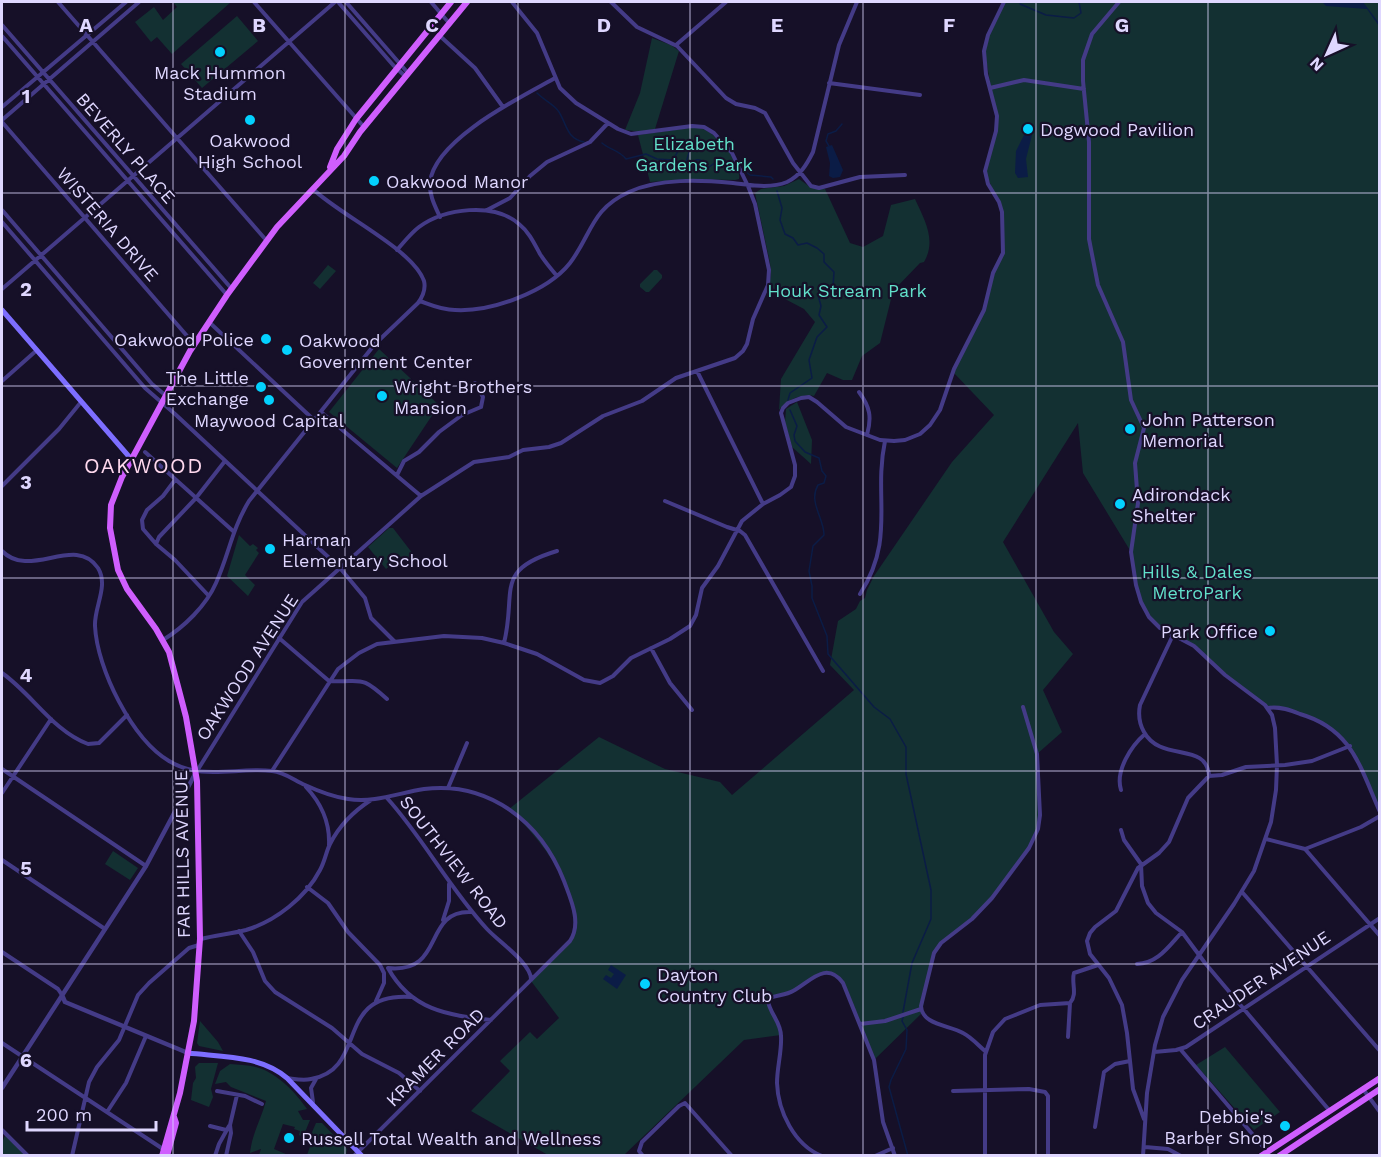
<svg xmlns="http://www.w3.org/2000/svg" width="1381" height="1157" viewBox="0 0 1381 1157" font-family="'Work Sans',sans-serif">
  <rect width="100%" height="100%" fill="#161028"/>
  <!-- green -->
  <path fill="#133032" d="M173,2H231L172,54L157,37L151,42L135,22L154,7L163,20L177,7Z
    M1004,2H1379V812L1354,753L1329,726L1280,708H1268L1238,686L1199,651L1155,623L1141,602L1131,552L1083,473L1078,423L1003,542L1054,632L1073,654L1043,690L1062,732L1037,754L1040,815L1034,840L985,906L941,943L931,959L922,1013L874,1060L843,983L833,974L820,975L798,988L768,999L781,1035L744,1040L624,1155H548L471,1111L510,1071L500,1061L530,1032L537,1039L559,1018L531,981L574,935C575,883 545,844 509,809L599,737L665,769L720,782L732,795L854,690L830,665L838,621L856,609L860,601L865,598L867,590L874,576L952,462L994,415L953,372L984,310L991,280L1003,253L1002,212L985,171L997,124L984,46Z
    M237,16L258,41L202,88L181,64Z
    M652,38L671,45L679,51L655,129L642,132L625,130L640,93Z
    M689,128C693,128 699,127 703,129C718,134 742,164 739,179L735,180L691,179L650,182L638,135Z
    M799,179L810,187L825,189L850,243L863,247L883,236L891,205L915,199C924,219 937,240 924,262L920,263L893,291L880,343L862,356L852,380H843L827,373L814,396C802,394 787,399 779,410L781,379L815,322L804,309L768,290L771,274L770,263L755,193L761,189L784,186Z
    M328,265L336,271L320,289L313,283Z
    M654,270H657L662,275V278L649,292H646L640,287V284Z
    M379,349L439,405L397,468L329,412Z
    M797,402L812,440L811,464L792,447L785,422L786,409Z
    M389,528H393L413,554L401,564L394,562L386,569L368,547Z
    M239,535L250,546L253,544L258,548L256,550L259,553L245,575L255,585L248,596L227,576Z
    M113,851L138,868L130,880L105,864Z
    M200,1021L218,1042L223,1051L199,1046L197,1043Z
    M1225,1047L1280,1112L1254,1130L1196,1065Z
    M199,1063H218L211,1089L213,1097L209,1107L191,1100L193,1083L196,1078L195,1067Z
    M230,1064C239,1065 250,1065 259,1068C278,1074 296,1093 307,1109L298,1111L303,1120H310L303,1137L299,1135L300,1131L294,1129L295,1127L283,1124L274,1149L288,1155H259L261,1149L250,1153C252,1134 261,1119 266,1101L231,1087L226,1082L215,1084L220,1071Z
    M316,1123H322L347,1149L346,1155H307L312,1141L309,1139Z
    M6,1134L28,1155H2V1142Z"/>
  <!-- water -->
  <path fill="#0b1c46" d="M1322,2H1363L1379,23V26L1367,9L1326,6Z
    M1025,133L1032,135L1026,159L1028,177L1018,178L1015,173L1016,151Z
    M832,145L843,170L840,177L833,178L829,176L830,163L826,147Z
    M611,965L626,975L617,989L603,979L606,975L611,978L614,974L608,970Z"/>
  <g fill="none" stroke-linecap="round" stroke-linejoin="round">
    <!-- stream -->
    <path stroke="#0b1c46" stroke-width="1.5" d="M1020,4L1046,15L1074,18L1081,13L1079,2
      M537,93C545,101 555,105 559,112C567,125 567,139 584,142
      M602,143C610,150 619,150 626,159L646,154L657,159L673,160L678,151L685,147L690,149L686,163L688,166C693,163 695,157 702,161L703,169L705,170L716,162L721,161L727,167H732
      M829,146L826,141L828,134L836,131L842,124
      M745,171L750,175L771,177L773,179
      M777,191L782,208L780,220L785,234L793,238L798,245L807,243L817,248L824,254V262L834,272L833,286L821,289L818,295L821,306L819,315L827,327L817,337L809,360L812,378L790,393L788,400
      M790,410L797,426L794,435L795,441L805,452L819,458L822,471L826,476L824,483L818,485C808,502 824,518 824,535L813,546L809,571L812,586V598L827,636L828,654L874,707L890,719L906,747V774L931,890V919L912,963L903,1012
      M903,1017L902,1021L907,1030L906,1049L891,1080L889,1087L908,1156"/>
    <!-- minor -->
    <path stroke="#443b87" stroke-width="4" d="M58,2L266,240
      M254,2L364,127
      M338,2L393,65L406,77
      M346,2L408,73
      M431,2L449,23
      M611,2L637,27L677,46L726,98L736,104L755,108L765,113L793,163L811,186L819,188L860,177L905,175
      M1119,2L1092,34L1083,60V81L1089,142V239L1098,285L1123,342L1131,400L1144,428L1135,463L1138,503L1131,552L1136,585L1141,602L1149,617L1160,628L1194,646L1225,675L1265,705L1272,715L1275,728L1277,765L1276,790L1271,822L1254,871L1234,904L1182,980L1163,1017L1155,1045L1147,1093L1143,1156
      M2,25L231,288
      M2,36L227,295
      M440,36L475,68L503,107
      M676,45L726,2
      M829,83L920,95
      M990,88L1024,80L1084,89
      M2,107L126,2
      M2,120L139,2
      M2,122L194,344
      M2,210L152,384L165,395
      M487,210L510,198L530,176L547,162L590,142L608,123
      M440,217C435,206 429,195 430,182C435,139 521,97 555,78
      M2,222L145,388L175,414L340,568L365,598L371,618L394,641
      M397,250C404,242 411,233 419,227C445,208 494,202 519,224C529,232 534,243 540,254C545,262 551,269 557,276
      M2,289L335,2
      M420,301C431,305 442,310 455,310C491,312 547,292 570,263C592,234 591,209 629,192C659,178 701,180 733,183C751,185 770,189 787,182C800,176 807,164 813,152L839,45L857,2
      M209,322L314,420
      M697,371L763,504
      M2,381L37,350
      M859,392C870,407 872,417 867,435
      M321,412L421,496
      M145,452L233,531
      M397,475L404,461L419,452L439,432L462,415L481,407L483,397L475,383
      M175,480L163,496L147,510L142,520L143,529L156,544L175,560L208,595
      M2,486L59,429L81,402
      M665,501L727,527L740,531L745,535L823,671
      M156,544L159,537L196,498L225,461
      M2,551C30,580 75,534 98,568C109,586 94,607 95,626C97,669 132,739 169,761C202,781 236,767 272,771C284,772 294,780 305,785C318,791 333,797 348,799C375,803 398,793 424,789C489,781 541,822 564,881C571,900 582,923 570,941L354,1156
      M860,594C896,538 873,498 885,441
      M279,638L329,681C363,683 359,674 387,699
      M163,640C184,627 206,606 216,583C229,554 232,529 249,501L375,344L418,303C423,296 426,289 424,281C413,249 338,214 313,189
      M504,643C517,592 493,570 557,551
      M651,648L670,683L692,710
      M2,673C32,694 53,731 88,744L99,743L127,715
      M1268,708C1279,706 1290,710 1300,714C1352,729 1360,767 1380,812
      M2,769L146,866
      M197,771L302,602L421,496L474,462L509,457L523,450L549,447L561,443L603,416L642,401L676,378L735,358L743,351L747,344L753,319L768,285L769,270L755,204L748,186L732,153L714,133L704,127L692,126L631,134L618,129L576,103L560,88L537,33L512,2
      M272,771L338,669L359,653L377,644L444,636L482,638L504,643L537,654L584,680L600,683L613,676L631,658L670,639L690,626L696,615L702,588L718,566L742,521L763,504L780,495L791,487L795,476V465L781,413L783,408L788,403L801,398L809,397L817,402L846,427L880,440L894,441L905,440L920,434L930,425L940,410L954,369L984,310L993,273L1003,253L1002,212L999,202L988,184L985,171L996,131L997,116L986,74L984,51L988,35L1004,2
      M1209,776L1222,775L1246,767L1285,765L1312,761L1350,746
      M306,787C321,803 330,823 329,845
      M448,788L467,743
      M1121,790C1115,771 1131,746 1145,734
      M2,793L51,719
      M387,798C424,839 449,888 487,929C499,942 532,964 531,980
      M1121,830L1124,840L1141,864L1142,886L1148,903L1156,913L1182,932L1205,963L1329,1110
      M1266,839L1305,849L1361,827L1380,816
      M1305,849L1380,936
      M2,860L105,929
      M307,887L328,903L348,932L380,965L384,973V983L376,1001
      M1242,892L1380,1051
      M443,920L449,901V884
      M239,931L253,952L265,981L275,992L332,1028L362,1054L399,1073L420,1091
      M201,939C216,935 231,934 246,930C276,921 306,897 320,870C325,861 326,852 330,844C339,826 354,811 371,800
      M2,952L58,989L62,995
      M1137,964C1158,963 1168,947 1182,932
      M388,968C411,1010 447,1015 491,1020
      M388,968C446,974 422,910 471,912
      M860,1024L885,1021L921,1009
      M1068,1037L1070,1003
      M2,1043L163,1149
      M1181,1050L1265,1149L1268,1156
      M985,1051C978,1045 971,1037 963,1033C949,1025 922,1025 921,1006L934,953L941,943L972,919L992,898L1029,848L1038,829L1040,815L1037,754L1023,707
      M1154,1052L1176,1050L1186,1047L1380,918
      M287,1078C295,1079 303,1081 311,1079C369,1069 333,992 411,997
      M1363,1089L1380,1112
      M217,1091L245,1096L262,1104
      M953,1091L1029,1089L1045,1092L1048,1096V1156
      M313,1102L311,1088L316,1079
      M107,1112L126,1083L146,1036
      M1144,1119L1133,1089L1127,1033L1122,1005L1109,978L1090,954L1087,941L1090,933L1095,927L1116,911L1138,868L1159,853L1169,842L1188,798L1209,776C1207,741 1161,763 1144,732C1139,723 1138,715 1140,705L1173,635
      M210,1126L226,1130
      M1095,1127L1104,1072L1115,1064L1130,1061
      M2,1130L28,1156
      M1145,1147L1168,1149L1181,1156
      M72,1156L89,1082L97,1067L119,1040L138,995L149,983L189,948L199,945
      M215,1156L219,1144L229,1126
      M226,1156L231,1133L230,1125L237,1095
      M643,1156L639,1151L642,1142L679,1106L685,1103L732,1156
      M822,1156C794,1145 778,1111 777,1083C777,1067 782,1051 781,1036C781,1022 770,1014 768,1001L770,998C778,995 786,995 793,991C810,982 826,960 843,983L874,1060L883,1122L895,1156
      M875,1156L893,1148
      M985,1156V1055L993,1032L1005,1019L1040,1005L1070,1003C1078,994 1071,983 1074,973L1098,965"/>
    <!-- tertiary -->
    <path stroke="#443b87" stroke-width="4.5" d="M62,995L65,1002L188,1053
      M2,1088L146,866L195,774"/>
    <!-- secondary -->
    <path stroke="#7d6eff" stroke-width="5" d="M2,310L132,460
      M188,1053C222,1057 260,1055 287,1078L362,1156"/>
    <!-- primary -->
    <path stroke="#cf5efe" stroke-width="6" d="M330,167L337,149L356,119L451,2
      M162,1156L180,1093L194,1021L200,939L197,781L186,717L169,652L156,629L127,589L118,570L110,528L111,505L122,477L190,351L227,295L277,227L344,156L360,132L467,2
      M167,1156L176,1123L174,1117
      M1261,1156L1380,1078
      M1279,1156L1380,1089"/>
  </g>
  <!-- grid -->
  <path fill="none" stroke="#dfd7ff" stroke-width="1.5" stroke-opacity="0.55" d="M173,2V1156M345,2V1156M518,2V1156M690,2V1156M863,2V1156M1036,2V1156M1208,2V1156M2,193H1380M2,386H1380M2,578H1380M2,771H1380M2,964H1380"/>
  <!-- markers -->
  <g fill="#03d1fe" stroke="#161028" stroke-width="2">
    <circle cx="220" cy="52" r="6"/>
    <circle cx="250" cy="120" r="6"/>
    <circle cx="1028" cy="129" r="6"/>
    <circle cx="374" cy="181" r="6"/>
    <circle cx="266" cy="339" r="6"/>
    <circle cx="287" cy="350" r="6"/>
    <circle cx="261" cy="387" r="6"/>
    <circle cx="382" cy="396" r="6"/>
    <circle cx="269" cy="400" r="6"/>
    <circle cx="1130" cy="429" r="6"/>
    <circle cx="1120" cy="504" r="6"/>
    <circle cx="270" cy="549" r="6"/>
    <circle cx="1270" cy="631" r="6"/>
    <circle cx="645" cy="984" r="6"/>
    <circle cx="1285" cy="1126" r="6"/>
    <circle cx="289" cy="1138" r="6"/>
  </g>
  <g text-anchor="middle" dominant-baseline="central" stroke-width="4.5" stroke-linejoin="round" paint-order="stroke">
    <!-- poi labels -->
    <g font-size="18" fill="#dfd7ff" stroke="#161028" text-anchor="start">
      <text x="220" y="72" text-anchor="middle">Mack Hummon<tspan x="220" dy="21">Stadium</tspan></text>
      <text x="1040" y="129">Dogwood Pavilion</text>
      <text x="250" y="140" text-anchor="middle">Oakwood<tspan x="250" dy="21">High School</tspan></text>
      <text x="386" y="181">Oakwood Manor</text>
      <text x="254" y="339" text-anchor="end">Oakwood Police</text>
      <text x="299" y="340">Oakwood<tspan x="299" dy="21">Government Center</tspan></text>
      <text x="249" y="377" text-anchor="end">The Little<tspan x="249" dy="21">Exchange</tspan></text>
      <text x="394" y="386">Wright Brothers<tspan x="394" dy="21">Mansion</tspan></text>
      <text x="1142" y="419">John Patterson<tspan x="1142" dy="21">Memorial</tspan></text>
      <text x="269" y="420" text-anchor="middle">Maywood Capital</text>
      <text x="1132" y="494">Adirondack<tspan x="1132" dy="21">Shelter</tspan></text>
      <text x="282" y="539">Harman<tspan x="282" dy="21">Elementary School</tspan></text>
      <text x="1258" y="631" text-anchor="end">Park Office</text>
      <text x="657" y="974">Dayton<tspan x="657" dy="21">Country Club</tspan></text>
      <text x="1273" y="1116" text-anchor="end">Debbie's<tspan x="1273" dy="21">Barber Shop</tspan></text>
      <text x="301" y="1138">Russell Total Wealth and Wellness</text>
    </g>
    <!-- park labels -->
    <g font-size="18" fill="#62e0ca" stroke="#161028">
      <text x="694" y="143">Elizabeth<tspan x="694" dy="21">Gardens Park</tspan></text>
      <text x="847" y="290">Houk Stream Park</text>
      <text x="1197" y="571">Hills &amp; Dales<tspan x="1197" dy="21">MetroPark</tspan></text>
    </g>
    <!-- street labels -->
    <g font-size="18" fill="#dfd7ff" stroke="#161028">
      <text transform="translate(126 148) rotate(49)">BEVERLY PLACE</text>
      <text transform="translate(108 224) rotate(49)">WISTERIA DRIVE</text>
      <text transform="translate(247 667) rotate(-57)">OAKWOOD AVENUE</text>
      <text transform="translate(182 854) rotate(-91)">FAR HILLS AVENUE</text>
      <text transform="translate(454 862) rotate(52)">SOUTHVIEW ROAD</text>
      <text transform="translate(1261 980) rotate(-34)">CRAUDER AVENUE</text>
      <text transform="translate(435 1057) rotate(-45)">KRAMER ROAD</text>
    </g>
    <!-- quarter labels -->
    <g font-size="21" letter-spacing="1.5" fill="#ffd9ee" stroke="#161028">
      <text x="144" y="465">OAKWOOD</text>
    </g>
  </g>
  <g font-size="20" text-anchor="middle" font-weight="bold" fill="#dfd7ff" stroke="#161028" stroke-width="4.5" stroke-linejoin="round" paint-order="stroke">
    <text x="86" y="32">A</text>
    <text x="259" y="32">B</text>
    <text x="432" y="32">C</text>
    <text x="604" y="32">D</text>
    <text x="777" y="32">E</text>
    <text x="949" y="32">F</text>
    <text x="1122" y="32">G</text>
    <text x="26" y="103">1</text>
    <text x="26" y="296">2</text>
    <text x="26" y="489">3</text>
    <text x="26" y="682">4</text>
    <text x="26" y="875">5</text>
    <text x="26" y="1067">6</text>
  </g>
  <!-- border -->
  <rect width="1381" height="1157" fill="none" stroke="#dfd7ff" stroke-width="6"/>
  <!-- north arrow -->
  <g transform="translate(1327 54) rotate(225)" stroke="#161028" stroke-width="4.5" paint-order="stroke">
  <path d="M0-4.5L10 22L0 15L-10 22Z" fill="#dfd7ff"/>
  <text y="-9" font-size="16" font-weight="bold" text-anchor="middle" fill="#dfd7ff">N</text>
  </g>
  <!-- scale -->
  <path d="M27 1121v9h129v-9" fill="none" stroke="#dfd7ff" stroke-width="3"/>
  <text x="36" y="1121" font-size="18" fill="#dfd7ff" stroke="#161028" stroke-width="4.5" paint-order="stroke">200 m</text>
</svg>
